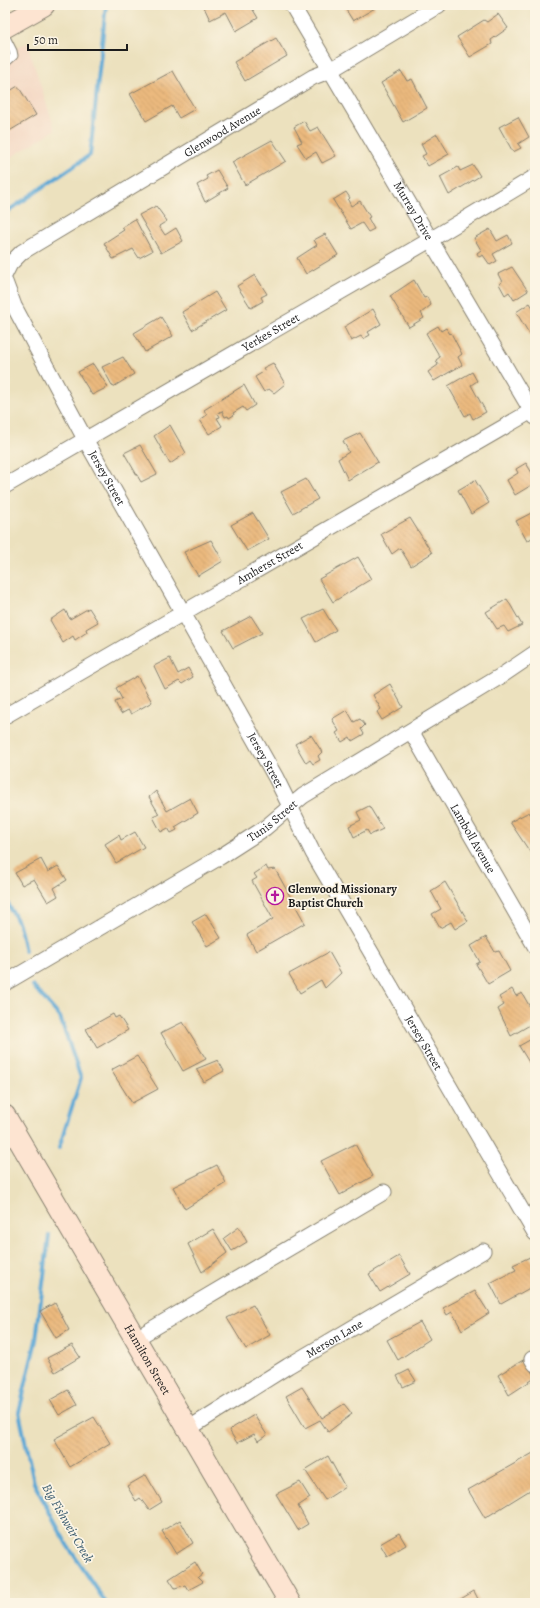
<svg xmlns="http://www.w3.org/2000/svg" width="540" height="1608" viewBox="0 0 540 1608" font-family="Alegreya,serif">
  <defs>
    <pattern id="building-back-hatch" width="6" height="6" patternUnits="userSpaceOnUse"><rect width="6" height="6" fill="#ebb97e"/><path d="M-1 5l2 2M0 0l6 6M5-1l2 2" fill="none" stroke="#c99e6c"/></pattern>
  </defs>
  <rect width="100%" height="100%" fill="#fcf5e5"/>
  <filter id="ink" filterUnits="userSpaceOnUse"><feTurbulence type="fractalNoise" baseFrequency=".025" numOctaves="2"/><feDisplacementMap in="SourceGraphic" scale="8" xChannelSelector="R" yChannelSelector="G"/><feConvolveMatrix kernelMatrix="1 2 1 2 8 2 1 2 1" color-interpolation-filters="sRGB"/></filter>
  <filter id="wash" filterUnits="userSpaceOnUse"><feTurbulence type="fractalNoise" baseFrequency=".012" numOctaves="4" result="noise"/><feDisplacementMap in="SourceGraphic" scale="16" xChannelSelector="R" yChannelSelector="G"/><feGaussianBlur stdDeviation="0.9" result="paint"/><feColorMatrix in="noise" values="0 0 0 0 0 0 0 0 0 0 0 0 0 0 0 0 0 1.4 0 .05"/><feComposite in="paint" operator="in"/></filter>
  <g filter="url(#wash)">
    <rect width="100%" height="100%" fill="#ece1be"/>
    <!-- built -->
    <path fill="#f3d4bf" d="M27,43L55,130L5,161V54Z"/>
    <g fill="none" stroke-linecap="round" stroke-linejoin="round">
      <!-- stream -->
      <path stroke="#5da8d5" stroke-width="4" d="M5,213L90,155L106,5
        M5,898L19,924L25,951
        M33,986L60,1017L81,1078L59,1148
        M49,1235L36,1340L19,1412L34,1483L67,1545L106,1603"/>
    </g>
    <g id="blocks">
      <!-- building -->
      <path fill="url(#building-back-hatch)" d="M203,5H250L258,18L236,31L226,12L210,20Z
        M343,5H373L375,8L353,21Z
        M498,14L508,28L491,40L492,44L470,57L457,37L484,20L487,22Z
        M276,38L287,56L245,81L234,62Z
        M173,71L195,109L179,118L172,106L146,121L130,94Z
        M401,71L407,81L412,79L427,108L403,122L381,83Z
        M18,86L36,115L6,133L5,94Z
        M518,117L529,137L518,144L521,148L513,152L499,127Z
        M304,121L310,131L318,127L336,156L322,163L316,152L306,158L297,144L302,142L294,127Z
        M437,134L449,154L428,166L422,156L426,154L421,144Z
        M272,140L286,161L245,185L232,162Z
        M473,165L480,176L449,195L440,177L458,167L460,171Z
        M217,170L228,188L205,202L197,185L208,179L206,176Z
        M346,192L350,198L348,200L351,206L360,201L370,217L368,218L374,229L368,232L362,223L351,229L333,200Z
        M156,206L167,221L159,226L165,235L176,228L183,241L161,253L139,215Z
        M135,219L152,251L139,258L133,249L113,259L104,243L124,230L122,227Z
        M490,229L497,241L508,235L512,243L493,254L497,261L490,265L483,255L479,257L477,253L481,250L474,238Z
        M325,234L338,255L306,274L297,258L317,245L314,240Z
        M512,267L528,291L514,300L509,292L505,295L499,284L502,282L498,274Z
        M255,275L267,294L261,297L263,301L251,308L237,286Z
        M414,280L424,298L427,297L431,305L421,313L424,318L409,327L390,296Z
        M215,292L226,310L192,330L182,312Z
        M530,303L535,311V332L530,335L516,312Z
        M373,309L381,324L368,332L370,335L363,339L361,336L351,341L344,327Z
        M161,317L173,336L145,352L134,333Z
        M438,326L441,331L446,328L450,334L451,333L462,354L458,357L462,365L434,381L428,372L438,365L436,360L440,357L426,333Z
        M123,357L134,374L113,387L102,367Z
        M273,363L285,384L274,393L269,389L264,392L255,377L265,371L263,368Z
        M93,364L108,387L92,395L78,372Z
        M472,372L477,381L471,385L486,412L473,419L470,413L465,416L448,386Z
        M244,385L255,405L246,411L243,407L233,413L234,415L229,418L228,416L225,417L222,411L218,413L220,417L217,418L222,426L209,434L200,420L207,415L204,410Z
        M170,425L186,453L170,464L154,436Z
        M360,433L378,462L348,480L338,459L349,452L343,441Z
        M140,445L157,474L141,482L124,453Z
        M526,463L532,473L535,472V483L515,495L507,480L518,473L516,469Z
        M306,479L318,499L293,513L281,492Z
        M475,480L489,503L471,514L458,490Z
        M535,511V536L527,541L516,521Z
        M253,513L269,539L247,551L231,525Z
        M410,518L432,553L411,566L400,548L392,554L381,534Z
        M211,540L223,561L198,576L184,552Z
        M358,557L371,579L333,602L319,579Z
        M507,599L522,625L508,632L504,626L497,629L486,612Z
        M89,608L98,622L86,629L87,632L75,640L73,636L63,643L50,620L65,610L70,619Z
        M323,609L336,630L316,642L303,619Z
        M251,616L262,633L233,648L223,631Z
        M170,658L178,674L188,668L193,677L182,684L179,681L165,689L154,666Z
        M137,676L152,702L131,714L128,710L121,714L115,702L122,699L116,688Z
        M390,684L403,707L382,720L377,712L381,709L373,695Z
        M347,710L354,722L360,719L365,725L361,729L364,734L352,741L350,737L342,742L336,733L339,731L332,719Z
        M311,735L322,752L318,756L320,760L313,764L310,760L306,763L295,744Z
        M156,791L167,811L190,798L198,813L175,827L177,830L171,833L168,828L161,832L153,817L159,814L149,797Z
        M369,806L383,829L370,835L367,830L354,837L349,826L361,820L357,812Z
        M529,812L535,822V848L530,852L510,822Z
        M135,832L144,847L116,863L105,844L119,835L121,840Z
        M41,859L48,872L58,866L67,880L54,888L58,896L48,902L34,879L22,885L15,873Z
        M266,866L268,870L275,869L305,923L256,951L247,935L273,919L252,881L257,878L254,874Z
        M445,882L468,921L455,929L451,922L440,928L432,914L441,909L431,891Z
        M206,914L221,938L207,946L192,922Z
        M486,937L495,952L499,951L510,971L488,984L476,964L480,962L471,946Z
        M329,952L341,973L325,988L321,980L300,993L289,974Z
        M512,989L516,996L522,993L535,1016V1022L511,1036L498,1009L504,1005L499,997Z
        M113,1014L115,1018L119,1016L128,1030L97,1048L86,1029Z
        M183,1022L206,1059L183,1071L161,1033Z
        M535,1037V1072L519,1046Z
        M137,1056L158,1089L132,1103L111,1070Z
        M218,1060L224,1071L204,1082L196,1069Z
        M355,1144L373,1176L340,1195L321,1161Z
        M217,1165L226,1183L185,1209L173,1187Z
        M239,1227L247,1242L232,1251L224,1238Z
        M213,1229L227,1253L202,1272L188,1244Z
        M399,1256L410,1274L380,1292L369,1274Z
        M530,1257L535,1264V1285L501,1304L490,1283L516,1270L513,1265Z
        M475,1291L489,1313L462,1330L452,1312L447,1315L443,1308Z
        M55,1303L69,1330L56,1338L40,1311Z
        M253,1305L270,1335L246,1349L227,1318Z
        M420,1322L430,1339L398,1360L387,1340Z
        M72,1345L80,1357L55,1372L47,1358Z
        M525,1359L535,1378L509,1395L498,1375Z
        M409,1370L416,1381L403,1387L397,1376Z
        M302,1387L322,1418L344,1404L352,1414L328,1432L320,1420L305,1428L286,1396Z
        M68,1390L77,1405L59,1415L50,1400Z
        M254,1415L267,1435L258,1441L254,1434L237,1443L229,1430Z
        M94,1417L110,1443L70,1467L54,1439Z
        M535,1452V1487L485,1518L468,1490Z
        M328,1456L345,1487L325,1500L305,1470Z
        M146,1475L162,1502L149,1510L140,1498L136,1501L127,1486Z
        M300,1482L310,1498L298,1506L308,1524L298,1530L276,1494Z
        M180,1520L193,1543L176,1554L162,1531Z
        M399,1533L406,1545L387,1556L380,1544Z
        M195,1562L202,1574L198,1577L203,1582L188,1590L185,1585L175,1588L169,1579Z
        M474,1591L480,1603H454Z"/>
    </g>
  </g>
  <g filter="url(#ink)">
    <use href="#blocks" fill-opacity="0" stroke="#847e6d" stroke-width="1"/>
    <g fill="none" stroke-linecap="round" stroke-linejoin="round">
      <defs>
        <path id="lane" d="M5,35L13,51L14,56L5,64"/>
        <g id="street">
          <path id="s1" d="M292,5L535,417"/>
          <path id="s2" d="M5,274L10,264L22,252L313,77L331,70L439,5"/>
          <path id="s3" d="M5,282L14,306L85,439L276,778L313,853L535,1233"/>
          <path id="s4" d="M5,486L430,240L535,177"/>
          <path id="s5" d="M5,716L535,409"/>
          <path id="s6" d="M411,731L535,946"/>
          <path id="s7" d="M5,983L220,857L265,828L303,796L501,676L535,653"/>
          <path d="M135,1339L384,1192"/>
          <path d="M532,1359L535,1364"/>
          <path id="s8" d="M188,1429L288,1366L483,1251"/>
        </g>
        <g id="secondary">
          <path d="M5,27L44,5"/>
          <path id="s9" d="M5,1116L290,1603"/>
        </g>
      </defs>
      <!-- lane casing -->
      <use href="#lane" stroke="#847e6d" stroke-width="9"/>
      <!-- street casing -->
      <use href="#street" stroke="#847e6d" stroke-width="17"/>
      <!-- secondary casing -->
      <use href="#secondary" stroke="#847e6d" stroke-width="23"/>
      <!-- lane -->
      <use href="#lane" stroke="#fff" stroke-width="7"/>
      <!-- street -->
      <use href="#street" stroke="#fff" stroke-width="15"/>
      <!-- secondary -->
      <use href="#secondary" stroke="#fde4d1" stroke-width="21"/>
      <!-- rail -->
      <path stroke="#1c1c1c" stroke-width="3" d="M5,1598L8,1603"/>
    </g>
  </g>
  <!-- icons -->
  <defs>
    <symbol id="church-ring" viewBox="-11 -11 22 22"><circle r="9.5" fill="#fcf5e5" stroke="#b5179e" stroke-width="1.5"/><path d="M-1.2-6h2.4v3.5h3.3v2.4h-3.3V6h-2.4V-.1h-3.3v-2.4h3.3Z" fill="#b5179e"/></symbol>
  </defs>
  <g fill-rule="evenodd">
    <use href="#church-ring" x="265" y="886" width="20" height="20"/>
  </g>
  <g text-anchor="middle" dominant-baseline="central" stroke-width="3.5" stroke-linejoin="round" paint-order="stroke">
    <!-- street labels -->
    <g font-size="12" fill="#1c1c1c" stroke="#fcf5e5">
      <text stroke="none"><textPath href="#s2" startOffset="262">Glenwood Avenue</textPath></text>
      <text stroke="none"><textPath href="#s1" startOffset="239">Murray Drive</textPath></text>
      <text stroke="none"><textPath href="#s4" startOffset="307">Yerkes Street</textPath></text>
      <text stroke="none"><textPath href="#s3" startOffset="221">Jersey Street</textPath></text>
      <text stroke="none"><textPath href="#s5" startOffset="306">Amherst Street</textPath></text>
      <text stroke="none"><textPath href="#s3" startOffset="545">Jersey Street</textPath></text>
      <text stroke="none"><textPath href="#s7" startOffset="313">Tunis Street</textPath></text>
      <text stroke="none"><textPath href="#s6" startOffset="124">Lamboll Avenue</textPath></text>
      <text stroke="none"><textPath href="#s3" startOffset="869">Jersey Street</textPath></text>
      <text stroke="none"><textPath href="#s8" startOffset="172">Merson Lane</textPath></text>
      <text stroke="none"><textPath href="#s9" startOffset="282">Hamilton Street</textPath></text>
    </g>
    <!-- poi labels -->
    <g font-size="12" font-weight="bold" fill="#1c1c1c" stroke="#fcf5e5" text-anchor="start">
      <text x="288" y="889">Glenwood Missionary<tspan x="288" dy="14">Baptist Church</tspan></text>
    </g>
    <!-- water labels -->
    <g font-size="13" font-style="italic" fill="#395b6f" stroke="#fcf5e5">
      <text transform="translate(68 1523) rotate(60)">Big Fishweir Creek</text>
    </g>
  </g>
  <!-- margin -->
  <rect width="540" height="1608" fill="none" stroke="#fcf5e5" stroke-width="20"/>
  <!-- scale -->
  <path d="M28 44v6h99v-6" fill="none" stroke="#1c1c1c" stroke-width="2"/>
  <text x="34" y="44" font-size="12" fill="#1c1c1c" stroke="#fcf5e5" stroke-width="3" paint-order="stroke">50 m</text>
</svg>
